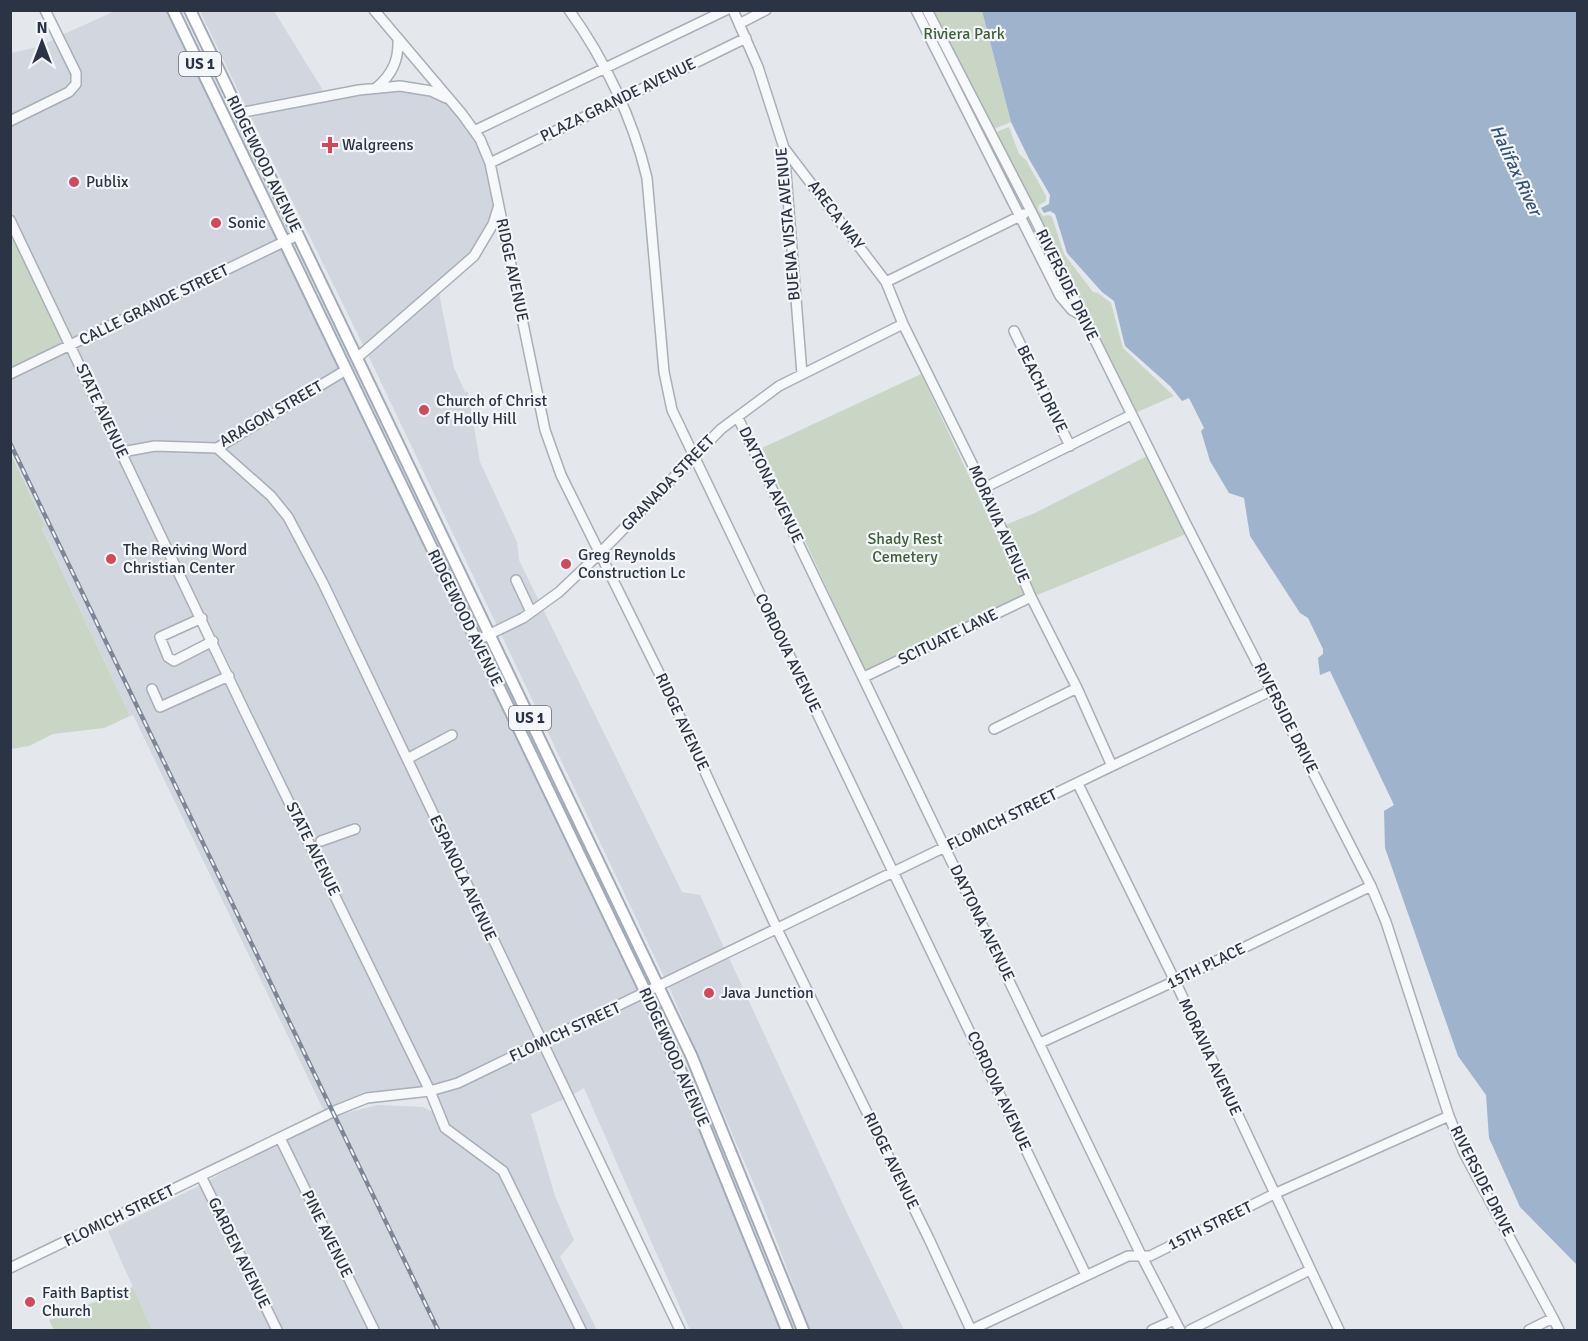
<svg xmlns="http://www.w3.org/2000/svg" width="1588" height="1341" viewBox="0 0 1588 1341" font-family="Signika,sans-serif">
  <rect width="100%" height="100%" fill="#e4e7ec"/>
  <!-- built -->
  <path fill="#d2d6de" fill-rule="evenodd" d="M115,11H169L279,239L73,340L11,210V126L72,95L79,87L62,35Z
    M200,11H274L324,92L350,87L246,107Z
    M55,39L72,74V82L67,88L11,117V53L38,47Z
    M400,90L429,96L446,102L459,117L476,142L487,164L495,205L489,222L471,252L364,347L250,115L360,94Z
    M282,247L340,369L217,442L155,441L124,447L77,348Z
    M439,293L454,368L465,392H468L480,462L517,542L519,560L539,601L532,606L517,574L511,578L525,610L497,626L368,355Z
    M70,351L118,457L196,616L159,633L166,661L175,665L211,646L224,673L162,702L153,683L147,687L157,709L162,711L228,681L424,1088L367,1094L324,1111L133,715L130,716L42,527L45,526L11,452L10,379Z
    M344,377L640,991L543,1037L412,761L457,737L454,729L408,753L326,581L292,514L273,493L224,449Z
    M155,450L215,452L268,500L285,519L319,585L535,1040L457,1078L432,1086L248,708L232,670L128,456ZM358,824L360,832L319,846L316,838L337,829Z
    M543,609L682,892L700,895L725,950L665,979L501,634Z
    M729,958L846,1211L904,1330H810L763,1205L669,987Z
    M644,999L673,1063L783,1330H690L584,1088L571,1096L546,1045Z
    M539,1048L564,1099L531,1114L555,1196L574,1240L560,1257L597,1330H586L505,1167L448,1125L436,1094L460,1087Z
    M377,1105L423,1107L435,1113L442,1131L500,1174L577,1330H378L286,1140L335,1116Z
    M279,1144L369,1330H282L208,1181L244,1160Z
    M201,1185L273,1330H152L108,1231Z"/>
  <!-- green -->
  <path fill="#c9d6c5" d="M927,11H982L1011,122L989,131Z
    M1009,127L1019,154L1026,160L1046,196V201L1039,205L1038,209L1043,216L1049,215L1052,217L1064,254L1093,292L1098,293L1111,303L1123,348L1174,396L1135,413L994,133Z
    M10,229L65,341L10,369Z
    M921,374L1025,595L865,670L762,448Z
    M10,452L45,526L42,528L130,716L104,728L53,734L29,746L11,749Z
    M1147,456L1186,534L1035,596L1005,525L1035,513Z
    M133,1287L152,1330H54L49,1320Z"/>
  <!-- water -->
  <path fill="#9fb4cc" d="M982,11H1577V1265L1520,1207L1489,1138L1486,1095L1458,1056L1385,848L1384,811L1394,805L1330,671L1320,675L1318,658L1323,654V649L1308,618L1300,613L1250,536L1244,498L1229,493L1210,461L1201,431L1204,428L1189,398L1182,401L1170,386L1125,346L1114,301L1102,292L1067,253L1055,214L1050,211L1044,213L1041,208L1049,204L1050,195L1029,159L1011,122Z"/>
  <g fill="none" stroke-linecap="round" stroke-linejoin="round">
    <defs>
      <path id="minor" d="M374,10L462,114L480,139L490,163L545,430L561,475L668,691L777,929L929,1239L971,1330
        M569,10C605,60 633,119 647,178L664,372L672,410L1086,1275
        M733,10L758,67L784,148L802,374
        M916,10L1060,296L1072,310L1081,315
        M927,10L1031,211L1185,522L1371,886L1386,922L1449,1116L1464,1153L1553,1318L1559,1330
        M739,24L766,10
        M376,88C393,74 399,59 398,38
        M239,113L359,90L400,86L431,91L446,98
        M10,121L69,92L76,84V73L45,10
        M474,131L726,10
        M784,148L886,282L903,324L984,488L1031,597L1077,688L1112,766
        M490,163L746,38
        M10,220L244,710L430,1091L445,1128L503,1171L581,1330
        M886,282L1024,214
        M1014,331L1070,446
        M357,358L474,256L493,224L498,208
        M10,374L298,235
        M738,418L1141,1255L1180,1330
        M217,448L271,496L288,517L323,583L680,1330
        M122,452L155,446L217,448L346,370
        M984,488L1131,415
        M516,580L531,612
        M202,618L160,637L168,657L174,661L213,641
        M476,641L523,618L559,592L599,554L721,429L779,386L903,324
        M864,677L1031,597
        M152,689L160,707L229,676
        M994,729L1077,688
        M407,759L452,735
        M1078,784L1175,981L1339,1330
        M321,841L355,829
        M1040,1043L1175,981L1371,886
        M280,1138L374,1330
        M201,1176L277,1330
        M10,1268L337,1110L367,1098L430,1091L458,1083L1112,766L1273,690
        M971,1330L1128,1256H1150L1274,1194L1449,1116
        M1152,1330L1174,1320
        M1190,1330L1310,1270
        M1529,1330L1553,1318"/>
      <path id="major" d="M173,10L646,993L697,1108L787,1330
        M190,10L691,1055L803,1330"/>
    </defs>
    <!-- minor casing -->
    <use href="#minor" stroke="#a9aeb7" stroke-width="12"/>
    <!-- major casing -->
    <use href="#major" stroke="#a3abb8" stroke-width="14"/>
    <!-- minor -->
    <use href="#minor" stroke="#f7f8fa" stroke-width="9"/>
    <!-- major -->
    <use href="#major" stroke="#fff" stroke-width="10"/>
    <defs>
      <path id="rail" d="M10,443L438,1330"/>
    </defs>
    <!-- rail casing -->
    <use href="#rail" stroke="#7d8696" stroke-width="4.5"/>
    <!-- rail -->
    <use href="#rail" stroke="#f4f6f9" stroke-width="2" stroke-dasharray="7" stroke-linecap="butt"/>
  </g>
  <!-- markers -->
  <g fill="#d1495b" stroke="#f4f6f9" stroke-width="2">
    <path d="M327 136h6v6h6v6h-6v6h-6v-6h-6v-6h6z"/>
    <circle cx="74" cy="182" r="6"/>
    <circle cx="216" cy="223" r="6"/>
    <circle cx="424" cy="410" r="6"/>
    <circle cx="111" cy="559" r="6"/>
    <circle cx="566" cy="564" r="6"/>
    <circle cx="709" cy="993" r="6"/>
    <circle cx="30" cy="1302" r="6"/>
  </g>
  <g text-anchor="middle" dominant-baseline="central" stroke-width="4.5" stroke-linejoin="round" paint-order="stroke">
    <!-- shield labels -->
    <g fill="#f4f6f9" stroke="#676e7b" stroke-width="1.5">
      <rect x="179" y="52" width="42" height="24" rx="4.5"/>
      <rect x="509" y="706" width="42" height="24" rx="4.5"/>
    </g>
    <g font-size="15" font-weight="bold" fill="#2b3445">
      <text x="200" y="64">US 1</text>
      <text x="530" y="718">US 1</text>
    </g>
    <!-- park labels -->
    <g font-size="16" fill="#3f6138" stroke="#f4f6f9">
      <text x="964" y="34">Riviera Park</text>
      <text x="905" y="539">Shady Rest<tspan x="905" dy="18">Cemetery</tspan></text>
    </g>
    <!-- street labels -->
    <g font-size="16" fill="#2b3445" stroke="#f4f6f9">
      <text transform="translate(618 100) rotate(-26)">PLAZA GRANDE AVENUE</text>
      <text transform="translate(264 164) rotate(64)">RIDGEWOOD AVENUE</text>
      <text transform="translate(836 215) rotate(53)">ARECA WAY</text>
      <text transform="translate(788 224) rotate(-95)">BUENA VISTA AVENUE</text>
      <text transform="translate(512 270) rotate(78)">RIDGE AVENUE</text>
      <text transform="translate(1067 285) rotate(64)">RIVERSIDE DRIVE</text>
      <text transform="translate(154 305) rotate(-26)">CALLE GRANDE STREET</text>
      <text transform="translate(1042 389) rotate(64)">BEACH DRIVE</text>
      <text transform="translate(102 411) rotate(65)">STATE AVENUE</text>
      <text transform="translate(271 414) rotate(-30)">ARAGON STREET</text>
      <text transform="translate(668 483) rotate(-46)">GRANADA STREET</text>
      <text transform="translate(771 485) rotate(64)">DAYTONA AVENUE</text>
      <text transform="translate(999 524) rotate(66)">MORAVIA AVENUE</text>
      <text transform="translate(465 618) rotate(64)">RIDGEWOOD AVENUE</text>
      <text transform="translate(948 637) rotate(-26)">SCITUATE LANE</text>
      <text transform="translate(788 653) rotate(64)">CORDOVA AVENUE</text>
      <text transform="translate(1286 718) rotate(63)">RIVERSIDE DRIVE</text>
      <text transform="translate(682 722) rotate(65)">RIDGE AVENUE</text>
      <text transform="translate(1002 820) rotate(-26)">FLOMICH STREET</text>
      <text transform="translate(313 849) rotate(64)">STATE AVENUE</text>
      <text transform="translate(463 878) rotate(65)">ESPANOLA AVENUE</text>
      <text transform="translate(982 923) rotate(64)">DAYTONA AVENUE</text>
      <text transform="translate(1206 966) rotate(-26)">15TH PLACE</text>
      <text transform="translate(565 1032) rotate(-25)">FLOMICH STREET</text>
      <text transform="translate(674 1057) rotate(66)">RIDGEWOOD AVENUE</text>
      <text transform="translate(1210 1057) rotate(65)">MORAVIA AVENUE</text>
      <text transform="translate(999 1091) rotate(65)">CORDOVA AVENUE</text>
      <text transform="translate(891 1161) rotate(64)">RIDGE AVENUE</text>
      <text transform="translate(1482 1181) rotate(63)">RIVERSIDE DRIVE</text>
      <text transform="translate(119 1216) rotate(-26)">FLOMICH STREET</text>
      <text transform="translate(1210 1226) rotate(-26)">15TH STREET</text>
      <text transform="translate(327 1234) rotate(64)">PINE AVENUE</text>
      <text transform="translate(239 1253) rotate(64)">GARDEN AVENUE</text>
    </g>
    <!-- poi labels -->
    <g font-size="16" fill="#2b3445" stroke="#f4f6f9" text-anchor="start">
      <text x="342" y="145">Walgreens</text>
      <text x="86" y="182">Publix</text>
      <text x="228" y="223">Sonic</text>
      <text x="436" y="401">Church of Christ<tspan x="436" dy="18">of Holly Hill</tspan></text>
      <text x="123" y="550">The Reviving Word<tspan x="123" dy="18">Christian Center</tspan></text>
      <text x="578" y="555">Greg Reynolds<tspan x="578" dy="18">Construction Lc</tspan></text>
      <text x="721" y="993">Java Junction</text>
      <text x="42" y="1293">Faith Baptist<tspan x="42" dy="18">Church</tspan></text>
    </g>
    <!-- water labels -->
    <g font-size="18" font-style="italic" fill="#34527a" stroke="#f4f6f9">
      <text transform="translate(1516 170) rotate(65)">Halifax River</text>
    </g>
  </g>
  <!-- border -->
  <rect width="1588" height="1341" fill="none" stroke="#2b3445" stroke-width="24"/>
  <!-- north arrow -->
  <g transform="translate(42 42)" stroke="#f4f6f9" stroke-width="4.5" paint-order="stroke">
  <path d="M0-4.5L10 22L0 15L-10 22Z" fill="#2b3445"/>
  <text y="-9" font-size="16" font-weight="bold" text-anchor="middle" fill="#2b3445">N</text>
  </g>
</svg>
